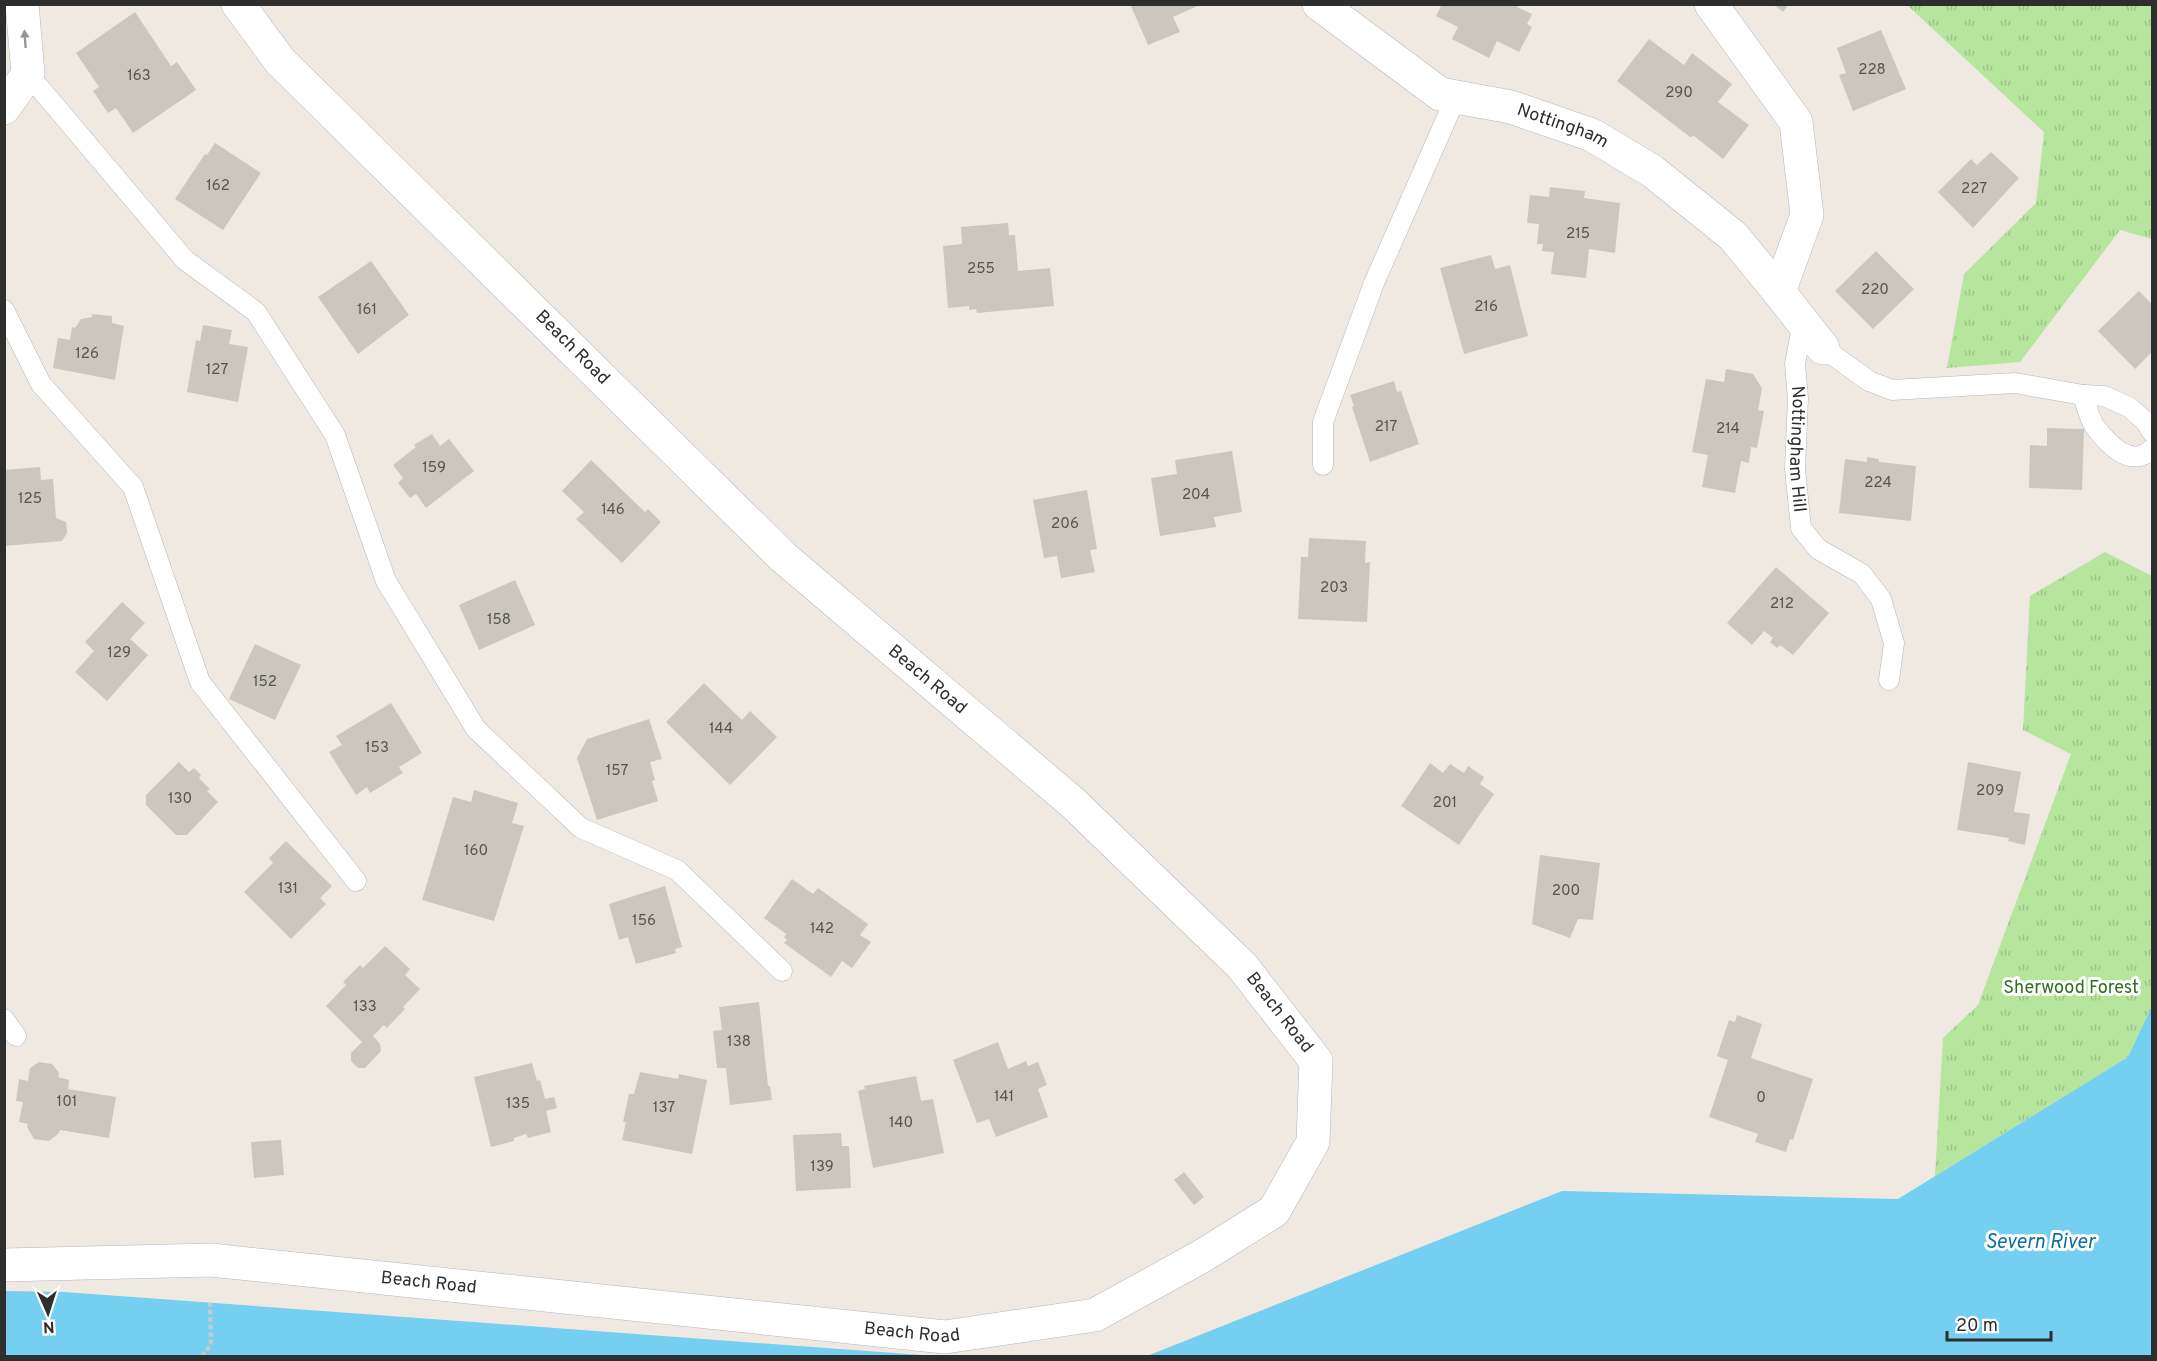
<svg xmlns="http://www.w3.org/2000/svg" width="2157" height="1361" viewBox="0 0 2157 1361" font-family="Overpass,sans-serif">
  <defs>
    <pattern id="grass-tufts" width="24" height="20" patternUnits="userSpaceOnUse" patternTransform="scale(1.5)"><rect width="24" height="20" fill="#b6e59e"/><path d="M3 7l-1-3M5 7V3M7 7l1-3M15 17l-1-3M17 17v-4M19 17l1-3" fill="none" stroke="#9dc588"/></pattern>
  </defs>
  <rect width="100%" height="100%" fill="#efe9e1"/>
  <!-- grass -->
  <path fill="url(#grass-tufts)" d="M1907,5H2152V239L2120,230L2020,362L1947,368L1964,274L2036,203L2044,132Z
    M2105,552L2152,576V1006L2128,1057L1935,1176L1943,1038L1978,1005L2071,754L2023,730L2030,596Z"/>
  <!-- water -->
  <path fill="#75cff0" d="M2152,1006V1356H1147L1562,1191L1898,1199L2128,1057Z
    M5,1291L64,1292L935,1356H5Z"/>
  <!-- building -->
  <path fill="#cbc7bf" d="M1130,4H1202L1173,17L1180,32L1148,45Z
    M1442,4H1518L1517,7L1532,14L1527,24L1532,27L1519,52L1497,41L1489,58L1452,39L1458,27L1436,16Z
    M1773,4H1789L1783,12Z
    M135,12L171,66L177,62L196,90L133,133L116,108L108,113L93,91L99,87L76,53Z
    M1881,30L1906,89L1853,111L1839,75L1846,73L1837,48Z
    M1649,39L1684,65L1692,53L1732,84L1718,102L1749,125L1723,159L1694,136L1690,137L1617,81Z
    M215,143L261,173L223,230L175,199L205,154L207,155Z
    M1991,152L2019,178L1973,228L1938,192L1971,159L1977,165Z
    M1550,187L1585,191L1584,198L1620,203L1615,253L1589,249L1586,278L1551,274L1554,252L1542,251L1543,244H1537L1539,224L1527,223L1530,195L1549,197Z
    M1008,223L1009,235H1015L1018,271L1050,268L1054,306L977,313L976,309L969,310V306L948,308L943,246L962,244L961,227Z
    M1876,251L1914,289L1873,329L1835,291Z
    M1491,255L1495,269L1510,265L1528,336L1464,354L1440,268Z
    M371,261L409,315L358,354L318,297Z
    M2139,291L2152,304V352L2135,369L2098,331Z
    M92,314L112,316V323L124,326L115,380L53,368L58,338L70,340L72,327L75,328L81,319L92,317Z
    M203,325L232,330L229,344L248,347L238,402L187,392L196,340L200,341Z
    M1726,369L1753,374L1762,388L1758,410L1764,411L1757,448L1751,447L1749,463L1741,461L1735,493L1702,487L1708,455L1692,452L1706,379L1724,382Z
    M1394,381L1397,392L1401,391L1419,444L1370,462L1352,407L1354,406L1350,395Z
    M2047,428L2084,429L2082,490L2029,488L2030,445L2047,446Z
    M432,434L440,446L449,439L474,471L426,508L416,494L410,498L398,483L403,478L393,465L416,447L414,445Z
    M1232,451L1242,512L1214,517L1216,527L1160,536L1151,478L1177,474L1175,460Z
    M1867,457L1879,459V462L1916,466L1911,521L1839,513L1845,459L1867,462Z
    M591,460L645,512L648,509L661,522L622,563L576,519L584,512L562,491Z
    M40,467L41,480L53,479L56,518L66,522L67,533L62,541L4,546V470Z
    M1087,490L1097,549L1090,550L1095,572L1061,578L1057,556L1044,558L1033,500Z
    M1309,538L1366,541L1365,563L1370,562L1367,622L1298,619L1301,557H1308Z
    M1776,567L1829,613L1793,655L1780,645L1777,648L1770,642L1773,638L1764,631L1752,645L1727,623Z
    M515,580L535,625L479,650L459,605Z
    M122,602L145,623L130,639L148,655L107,701L75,672L94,651L85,642Z
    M255,644L301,665L275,720L229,699Z
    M704,683L742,720L750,711L777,737L730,785L666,722Z
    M391,703L422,753L399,767L403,773L370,793L367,787L356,795L329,752L342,745L336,736Z
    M649,719L662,759L650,762L655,780L652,781L658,801L597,820L577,758L587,739Z
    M179,762L189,772L194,768L201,775L199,778L210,789L207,791L218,802L187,835H176L146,805V795Z
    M1968,762L2021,772L2014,812L2030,814L2025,845L2008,841L2009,838L1957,830Z
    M1430,763L1443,773L1450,764L1464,773L1468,766L1484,777L1480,784L1494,794L1459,845L1401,806Z
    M474,790L518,803L512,823L524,826L494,921L422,900L453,797L471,802Z
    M286,841L332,886L320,898L326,904L291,939L244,892L273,863L269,858Z
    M1540,855L1600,863L1593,920L1578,919L1570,938L1532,924Z
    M792,879L813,894L818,888L868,924L860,935L871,942L852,968L842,961L831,977L784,943L787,940L784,937L786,934L764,918Z
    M665,886L682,947L675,949L676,953L636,964L628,937L619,940L609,904Z
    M385,946L410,969L405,975L420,989L403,1007L405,1009L387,1028L384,1025L373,1036L380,1044L381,1051L365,1068H358L351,1061V1053L362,1042L326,1006L346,985L343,982L360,965L363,968Z
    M759,1002L768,1086H770L772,1100L730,1105L726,1068H717L713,1031L722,1030L719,1007Z
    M1737,1015L1762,1024L1751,1058L1813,1079L1793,1140L1790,1139L1786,1152L1755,1142L1758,1134L1709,1117L1728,1060L1717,1056L1729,1020L1735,1022Z
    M998,1042L1008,1069L1026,1061L1028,1066L1038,1062L1047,1085L1038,1089L1048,1117L996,1137L989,1119L977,1123L953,1060Z
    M39,1062L52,1064L59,1073L58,1077L69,1080L68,1089L116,1097L109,1138L60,1130L59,1133L49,1141L34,1139L27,1127L28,1124L19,1122L23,1102L16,1101L19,1079L28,1081L30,1068Z
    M532,1063L537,1081L540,1080L545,1099L554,1097L557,1108L546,1111L551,1132L528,1138L526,1134L514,1138V1141L491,1147L474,1077Z
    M640,1072L678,1079L679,1074L707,1080L692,1154L622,1140L626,1122H623L629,1094H634Z
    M916,1076L921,1101L933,1099L944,1153L873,1168L858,1091L865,1089L864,1086Z
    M841,1133L842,1146H849L851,1188L796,1191L793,1135Z
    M281,1140L284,1175L254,1178L251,1142Z
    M1184,1172L1204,1197L1194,1205L1174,1180Z"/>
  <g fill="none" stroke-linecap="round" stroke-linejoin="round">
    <defs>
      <g id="lane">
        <path d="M28,74L185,260L256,312L335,435L386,581L476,729L581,828L677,870L782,971"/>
        <path d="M4,310L41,384L133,487L200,682L356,881"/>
        <path id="s1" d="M1803,322L1795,364L1798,398L1795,469L1801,528L1818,549L1862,574L1881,599L1894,643L1889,680"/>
        <path d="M1823,348L1869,381L1892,390L2015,383L2083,395L2104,396L2129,407L2146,422L2152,432"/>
        <path d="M2083,395C2086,405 2089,418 2095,427C2109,445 2131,469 2152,449"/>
        <path d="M1323,465V422L1374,283L1456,97"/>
        <path d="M4,1019L16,1036"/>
      </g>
      <g id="street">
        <path id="s2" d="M1319,4L1440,94L1511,107L1592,135L1652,171L1733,236L1779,292"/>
        <path d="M1711,4L1796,122L1807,215L1779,292L1823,348"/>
        <path d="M4,108L28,74L22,4"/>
        <path id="s3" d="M4,1265L211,1260L945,1337L1095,1315L1202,1256L1274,1211L1313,1142L1316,1061L1242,966L1072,802L783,557L280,61L238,4"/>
      </g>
    </defs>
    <!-- lane casing -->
    <use href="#lane" stroke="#b4b7c1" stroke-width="21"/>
    <!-- street casing -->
    <use href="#street" stroke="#b4b7c1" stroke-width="34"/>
    <!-- path -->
    <path stroke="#c9c9c9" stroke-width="4" stroke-dasharray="4.5 3" stroke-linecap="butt" d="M202,1356L211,1345L210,1303"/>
    <!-- lane -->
    <use href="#lane" stroke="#fff" stroke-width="20"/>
    <!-- street -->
    <use href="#street" stroke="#fff" stroke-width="33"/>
  </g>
  <!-- one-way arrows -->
  <defs><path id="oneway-solid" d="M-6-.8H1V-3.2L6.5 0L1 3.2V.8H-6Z" transform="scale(1.5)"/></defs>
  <use fill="#969696" href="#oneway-solid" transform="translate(25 39) rotate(-94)"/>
  <g text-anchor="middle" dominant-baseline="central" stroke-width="6" stroke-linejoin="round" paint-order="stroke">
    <!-- number labels -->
    <g font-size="15" fill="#555452">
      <text x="1872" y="70">228</text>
      <text x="139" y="76">163</text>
      <text x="1679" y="93">290</text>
      <text x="218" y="186">162</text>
      <text x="1974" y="189">227</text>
      <text x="1578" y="234">215</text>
      <text x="981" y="269">255</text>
      <text x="1875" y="290">220</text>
      <text x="1486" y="307">216</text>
      <text x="367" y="310">161</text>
      <text x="87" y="354">126</text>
      <text x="217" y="370">127</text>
      <text x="1386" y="427">217</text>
      <text x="1728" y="429">214</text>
      <text x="434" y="468">159</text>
      <text x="1878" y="483">224</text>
      <text x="1196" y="495">204</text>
      <text x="30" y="499">125</text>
      <text x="613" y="510">146</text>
      <text x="1065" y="524">206</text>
      <text x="1334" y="588">203</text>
      <text x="1782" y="604">212</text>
      <text x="499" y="620">158</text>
      <text x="119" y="653">129</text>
      <text x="265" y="682">152</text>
      <text x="721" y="729">144</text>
      <text x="377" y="748">153</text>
      <text x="617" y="771">157</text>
      <text x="1990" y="791">209</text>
      <text x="180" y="799">130</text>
      <text x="1445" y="803">201</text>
      <text x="476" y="851">160</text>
      <text x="288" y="889">131</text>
      <text x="1566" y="891">200</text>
      <text x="644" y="921">156</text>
      <text x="822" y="929">142</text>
      <text x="365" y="1007">133</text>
      <text x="739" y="1042">138</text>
      <text x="1004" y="1097">141</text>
      <text x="1761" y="1098">0</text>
      <text x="67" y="1102">101</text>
      <text x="518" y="1104">135</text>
      <text x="664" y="1108">137</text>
      <text x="901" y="1123">140</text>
      <text x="822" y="1167">139</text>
    </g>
    <!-- street labels -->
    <g font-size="18" fill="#2e2e2e" stroke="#fff">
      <text stroke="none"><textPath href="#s2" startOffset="278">Nottingham</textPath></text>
      <text transform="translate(572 348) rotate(45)">Beach Road</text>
      <text stroke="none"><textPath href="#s1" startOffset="128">Nottingham Hill</textPath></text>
      <text transform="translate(927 680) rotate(40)">Beach Road</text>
      <text transform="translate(1279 1013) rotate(52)">Beach Road</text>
      <text stroke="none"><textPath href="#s3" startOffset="426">Beach Road</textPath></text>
      <text stroke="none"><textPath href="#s3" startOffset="912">Beach Road</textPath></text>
    </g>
    <!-- park labels -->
    <g font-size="18" fill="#2c6e1b" stroke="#fff">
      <text x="2071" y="988">Sherwood Forest</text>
    </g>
    <!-- water labels -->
    <g font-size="20" font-style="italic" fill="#0d6fa3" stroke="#fff">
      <text x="2040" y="1243">Severn River</text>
    </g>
  </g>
  <!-- border -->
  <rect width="2157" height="1361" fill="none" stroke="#2e2e2e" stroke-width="12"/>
  <!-- north arrow -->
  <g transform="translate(48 1313) rotate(177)" stroke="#ffffff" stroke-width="4.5" paint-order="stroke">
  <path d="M0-4.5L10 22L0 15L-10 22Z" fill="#2e2e2e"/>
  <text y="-9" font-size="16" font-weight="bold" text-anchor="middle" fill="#2e2e2e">N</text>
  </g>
  <!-- scale -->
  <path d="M1947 1331v9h104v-9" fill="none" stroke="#2e2e2e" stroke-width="3"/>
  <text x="1956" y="1331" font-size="18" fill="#2e2e2e" stroke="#ffffff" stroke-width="4.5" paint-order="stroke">20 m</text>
</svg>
